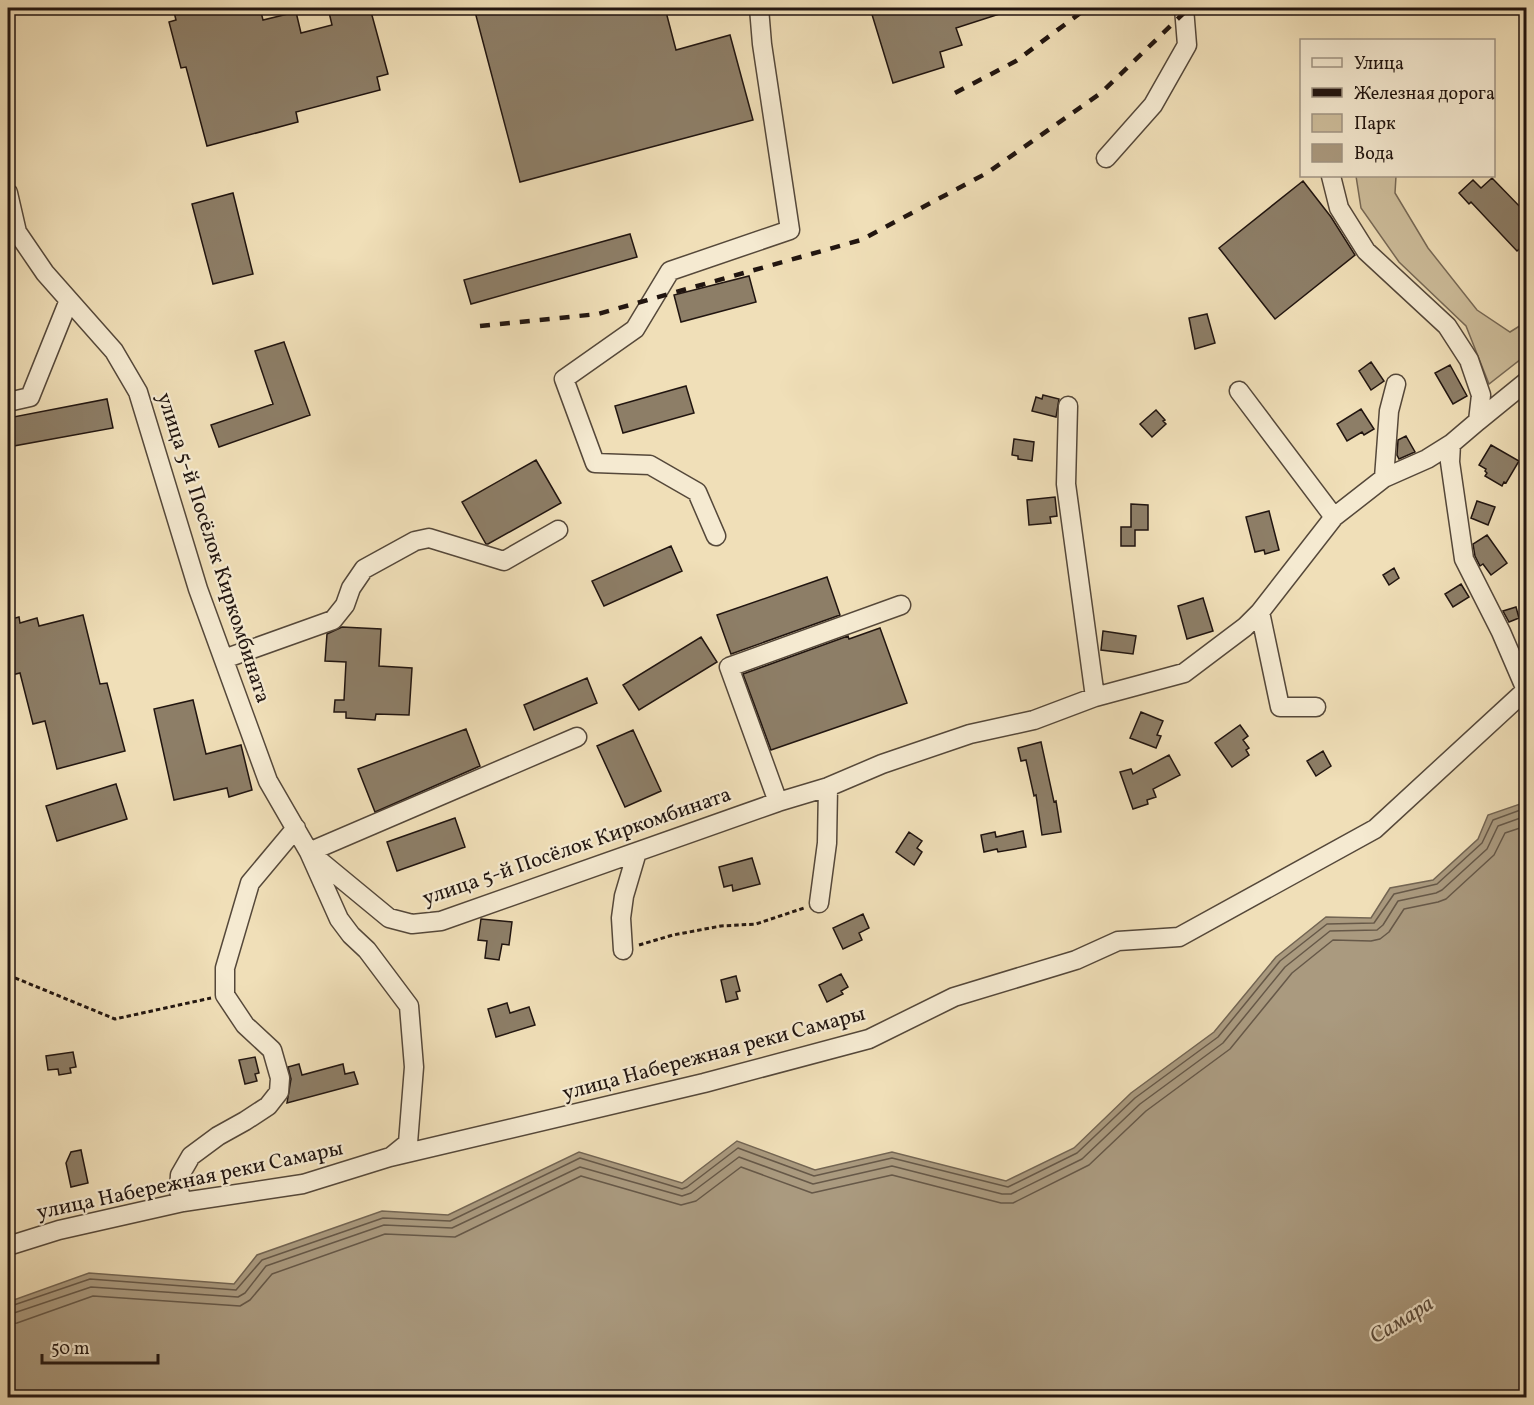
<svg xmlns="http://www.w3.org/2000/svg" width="1534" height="1405" viewBox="0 0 1534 1405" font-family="Vollkorn,serif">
  <rect width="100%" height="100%" fill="#f0dfb8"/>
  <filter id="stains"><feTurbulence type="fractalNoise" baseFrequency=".00333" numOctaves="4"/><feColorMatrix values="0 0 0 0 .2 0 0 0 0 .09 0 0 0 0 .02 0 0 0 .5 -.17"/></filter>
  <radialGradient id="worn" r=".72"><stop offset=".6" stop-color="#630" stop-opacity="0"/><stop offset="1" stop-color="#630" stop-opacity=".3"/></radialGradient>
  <!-- green -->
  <path fill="#cdbd9b" stroke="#776956" stroke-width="1.5" d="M1356,176H1396L1395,193L1428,248L1477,310L1510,332L1526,322V355L1489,384L1466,326L1399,262L1361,208Z"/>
  <!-- water -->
  <path fill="#aa9a7f" stroke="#736553" stroke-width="1.5" d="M1526,802V1397H8V1302L89,1273L234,1284L257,1255L382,1211L448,1215L579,1152L682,1183L737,1141L815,1170L892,1152L1006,1181L1074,1148L1131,1093L1214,1032L1276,957L1326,917L1371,918L1390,888L1433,880L1478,839L1488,815Z"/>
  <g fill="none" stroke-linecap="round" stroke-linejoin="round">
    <!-- shore -->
    <path stroke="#665848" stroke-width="1.5" d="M8,1307L90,1279L236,1290L262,1260L383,1218L450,1221L580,1158L682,1189L687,1187L738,1148L814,1176L892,1158L1008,1187L1077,1153L1135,1098L1218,1037L1280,961L1327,924L1374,923L1394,894L1437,884L1482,843L1493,820L1526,808
      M8,1315L91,1287L238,1297L245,1293L266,1266L384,1225L452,1228L580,1167L682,1196L691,1193L739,1157L813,1184L892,1166L1002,1194H1011L1082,1159L1140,1104L1223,1043L1285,967L1330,931L1377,930L1383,925L1398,901L1436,893L1442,890L1487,849L1498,826L1526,816
      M8,1324L17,1323L93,1296L240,1306L250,1300L272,1274L385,1234L455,1237L581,1176L681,1205L696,1201L741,1167L812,1193L892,1175L1001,1203H1013L1089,1165L1146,1111L1230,1049L1292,973L1333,940L1371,941L1380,939L1389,932L1404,909L1438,902L1446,899L1494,855L1505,833L1526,826"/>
  </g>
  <!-- building -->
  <path fill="#8d7e67" stroke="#211510" stroke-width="1.5" d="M173,8H260L263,20L296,12L301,33L332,25L328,8H370L388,74L377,77L380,90L296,112L298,122L207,146L186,67L181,68L169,22L176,20Z
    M474,8H665L676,50L730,35L753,120L520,182Z
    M870,8H1012V10L956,28L962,45L940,52L944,67L893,83Z
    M1492,178L1527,214V242L1517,251L1471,202L1469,204L1459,193L1473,180L1481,188Z
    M1303,181L1331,217L1355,255L1275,319L1219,248Z
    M233,193L253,274L213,284L192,204Z
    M630,234L637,257L471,304L464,280Z
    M749,276L756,302L681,322L674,295Z
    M1207,314L1215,343L1195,349L1189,318Z
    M284,342L310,415L219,447L211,425L273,404L255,351Z
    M1371,362L1384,381L1371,390L1359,371Z
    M1450,365L1467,396L1453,404L1435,373Z
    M686,386L694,413L623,433L615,406Z
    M1043,395L1059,399L1056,417L1032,411L1036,397L1042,399Z
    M107,399L113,428L8,447V418Z
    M1361,409L1374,429L1364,435L1362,432L1347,441L1337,424Z
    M1156,410L1165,420L1163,421L1166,424L1152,437L1140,424Z
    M1406,436L1415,452L1399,459L1397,455L1398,440Z
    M1014,439L1034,442L1032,461L1018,459V456L1012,455Z
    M1491,445L1519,461L1506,483L1504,482L1502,486L1485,476L1487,473L1485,471L1486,469L1479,465Z
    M536,460L561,503L488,544H486L462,502Z
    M1055,497L1057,516L1050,517L1051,523L1029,525L1027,500Z
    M1477,501L1495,507L1488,525L1471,518Z
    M1131,504L1148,505V530H1135V546H1121V527H1131Z
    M1269,511L1279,550L1265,554L1264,550L1255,552L1246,517Z
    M1487,535L1507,563L1491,575L1483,564L1480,566L1475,556L1473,544Z
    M671,546L682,571L604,606L592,581Z
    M1394,568L1399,578L1389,585L1383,575Z
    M827,577L840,615L731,654L717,615Z
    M1461,584L1469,597L1453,607L1445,594Z
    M1203,598L1213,631L1187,639L1178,606Z
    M1516,607L1519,618L1509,622L1503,611Z
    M83,615L100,684L107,683L125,751L57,769L45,721L33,724L20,673L8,676V620L19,617L20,623L37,618L39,626Z
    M342,627L381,629L379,666L412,668L409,715L376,714L375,720L346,718V712H334L335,700H344L346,662L325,661L327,634Z
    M880,628L907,703L771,750L743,674L848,636L849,639Z
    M1103,631L1136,636L1133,654L1101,650Z
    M701,637L717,662L639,710L623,685Z
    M587,678L597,703L534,730L524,705Z
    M193,700L206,754L241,745L252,790L229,797L227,788L174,800L154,709Z
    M1141,712L1163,721L1157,735L1161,736L1156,748L1130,738Z
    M1240,725L1248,736L1243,740L1249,748L1246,750L1249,755L1232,767L1215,743Z
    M466,729L480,766L375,812L358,769Z
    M633,730L661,791L625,807L597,746Z
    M1041,742L1054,802L1056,801L1061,832L1042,835L1036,795L1034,796L1026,760L1021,761L1018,748Z
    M1323,751L1331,766L1316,776L1307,761Z
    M1169,755L1180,775L1153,789L1156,797L1147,800L1148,804L1133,809L1120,772L1131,769L1133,774Z
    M116,784L127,819L57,841L46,806Z
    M455,818L465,847L397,871L387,842Z
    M1023,831L1026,847L998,852L997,849L984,852L981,835L995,832L996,837Z
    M909,832L922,841L917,848L922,852L914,865L896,852Z
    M752,858L760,884L733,891L732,885L724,887L719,867Z
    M863,914L869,928L859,933L862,940L843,949L833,928Z
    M481,919L512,922L509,945L502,944L499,960L485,958L487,941L478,940Z
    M841,974L848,987L841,991L843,994L827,1002L819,985Z
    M736,976L740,991L736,992L738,999L726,1002L721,980Z
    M507,1003L510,1013L529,1007L535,1025L496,1037L488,1009Z
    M73,1052L76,1067L70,1068L71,1073L59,1075L58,1069L48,1070L46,1056Z
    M255,1057L259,1073L255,1074L257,1081L245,1084L239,1060Z
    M299,1064L302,1075L343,1064L345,1074L354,1072L358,1084L287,1103L291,1079L288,1067Z
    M81,1150L88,1183L71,1187L66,1163L71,1152Z"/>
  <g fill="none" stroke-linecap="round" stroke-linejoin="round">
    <defs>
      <path id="minor" d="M1106,158L1153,105L1187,45L1184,8
        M1331,176L1339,208L1366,251L1447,326L1469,360L1481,395L1478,421L1451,444L1450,462L1464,559L1501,632L1526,690
        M8,193L17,232L45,273L114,351L138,392L198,589L268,781L309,852L389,918L412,924L441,921L778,802L828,787L882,764L970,734L1034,720L1095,697L1184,673L1245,627L1260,612L1334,517L1384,478L1427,459L1451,444
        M1239,391L1334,517
        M8,402L30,397L69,300
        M1068,406L1066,484L1095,697
        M1478,421L1526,382
        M1384,478L1389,411L1396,384
        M716,536L697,492L650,465L595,463L564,379L635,329L670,271L790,230L762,44L759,8
        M1260,612L1280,707H1316
        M224,659L333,620L345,605L351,588L364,569L415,541L429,538L504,561L558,530
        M778,802L729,667L901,605
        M819,903L827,843L828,787
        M623,950L621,918L624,896L637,852
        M392,1156L408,1143L414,1067L409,1006L367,950L351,935L339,919L309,852L577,737
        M183,1202L179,1191L180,1175L191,1156L218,1136L245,1121L268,1106L279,1092L280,1078L272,1050L245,1025L225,995V968L250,883L296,828
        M8,1246L59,1230L183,1202L303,1184L390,1157L704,1083L869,1039L954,997L1076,960L1118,941L1179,937L1375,829L1526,690"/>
    </defs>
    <!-- minor casing -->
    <use href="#minor" stroke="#55483a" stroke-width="21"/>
    <!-- path -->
    <path stroke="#211510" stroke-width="3" stroke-dasharray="4.5 3" stroke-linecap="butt" d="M639,945L673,935L721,926L756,924L804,908
      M8,975L115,1019L211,998"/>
    <!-- minor -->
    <use href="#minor" stroke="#f5ead1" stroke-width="18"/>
    <!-- rail -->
    <path stroke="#211510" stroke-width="4.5" stroke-dasharray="10 10" stroke-linecap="butt" d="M955,93L1016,61L1087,8
      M480,326L598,314L861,240L987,173L1101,93L1189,8"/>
  </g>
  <g text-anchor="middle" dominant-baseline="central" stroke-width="4.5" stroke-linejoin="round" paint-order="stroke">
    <!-- street labels -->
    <g font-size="21" fill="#211510" stroke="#f5ead1">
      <text transform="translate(213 548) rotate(72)">улица 5-й Посёлок Киркомбината</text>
      <text transform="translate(577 847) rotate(-19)">улица 5-й Посёлок Киркомбината</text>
      <text transform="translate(714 1054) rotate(-15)">улица Набережная реки Самары</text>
      <text transform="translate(190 1181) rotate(-12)">улица Набережная реки Самары</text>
    </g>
    <!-- water labels -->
    <g font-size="22" font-style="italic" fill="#584a3c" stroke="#f5ead1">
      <text transform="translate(1402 1321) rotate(-32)">Самара</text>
    </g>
  </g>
  <!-- margin -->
  <rect width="1534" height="1405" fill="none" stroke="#f0dfb8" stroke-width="30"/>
  <rect x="9" y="9" width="1516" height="1387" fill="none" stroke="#211510" stroke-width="3"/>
  <rect x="15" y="15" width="1504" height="1375" fill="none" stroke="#211510" stroke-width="1.5"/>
  <!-- legend -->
  <rect x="1300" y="39" width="195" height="138" fill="#f5ead1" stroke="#a09584" stroke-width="1.5"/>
  <rect x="1312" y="58" width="30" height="9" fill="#f5ead1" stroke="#a09584" stroke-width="1.5"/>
  <text x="1354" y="69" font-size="18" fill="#211510">Улица</text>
  <rect x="1312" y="88" width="30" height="9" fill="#211510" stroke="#a09584" stroke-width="1.5"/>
  <text x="1354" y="99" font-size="18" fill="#211510">Железная дорога</text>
  <rect x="1312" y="114" width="30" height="18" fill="#cdbd9b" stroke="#a09584" stroke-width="1.5"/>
  <text x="1354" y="129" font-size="18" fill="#211510">Парк</text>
  <rect x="1312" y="144" width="30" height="18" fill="#aa9a7f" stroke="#a09584" stroke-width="1.5"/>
  <text x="1354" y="159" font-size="18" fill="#211510">Вода</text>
  <!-- scale -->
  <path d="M42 1354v9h116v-9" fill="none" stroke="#211510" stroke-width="3"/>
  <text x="51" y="1354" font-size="18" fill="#211510" stroke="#f5ead1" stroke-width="4.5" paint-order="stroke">50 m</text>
  <rect width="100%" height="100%" filter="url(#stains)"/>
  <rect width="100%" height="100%" fill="url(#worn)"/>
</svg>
